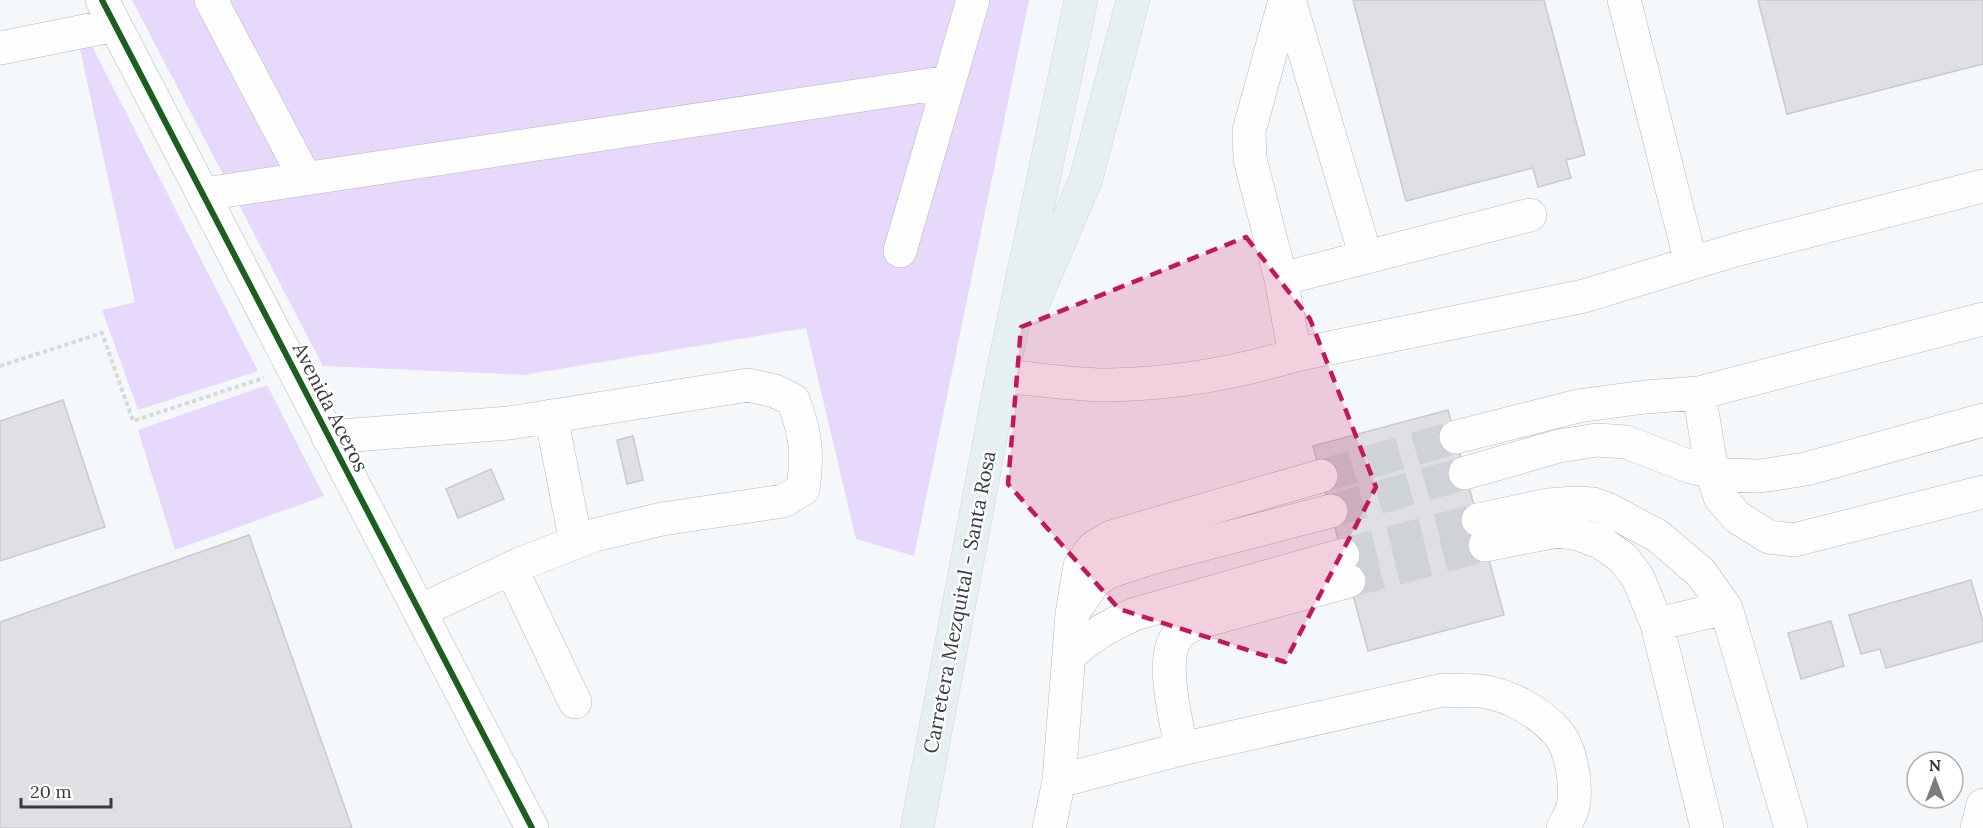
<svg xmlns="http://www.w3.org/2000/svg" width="1983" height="828" viewBox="0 0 1983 828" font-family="Lora,serif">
  <rect width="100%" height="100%" fill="#f5f8fb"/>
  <!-- green -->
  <path fill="#e7d9fc" d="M132,0H1029L914,556L856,539L806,328L524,375L323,366Z
    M92,46L258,371L138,410L102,310L135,302L80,49Z
    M267,385L324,496L175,550L138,430Z"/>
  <!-- building -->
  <path fill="#dee0e4" stroke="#c8cace" stroke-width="1.5" d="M1353,0H1544L1585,155L1566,160L1571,178L1538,187L1533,168L1406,201Z
    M1758,0H1983V64L1787,114Z
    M63,400L105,527L0,561V421Z
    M1448,410L1504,615L1368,651L1313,446Z
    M633,436L643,480L627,484L617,440Z
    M491,469L504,499L458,518L446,489Z
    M249,535L352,828H0V622Z
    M1971,580L1983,622V641L1886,668L1880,649L1861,654L1849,615Z
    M1831,621L1844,666L1801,679L1788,633Z"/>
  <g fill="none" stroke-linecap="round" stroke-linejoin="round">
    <!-- minor-tunnel -->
    <path stroke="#cfd2d6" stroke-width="33" stroke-dasharray="33 16" stroke-linecap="butt" d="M1321,476L1456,437
      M1331,511L1465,473
      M1343,555L1478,520
      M1349,581L1485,545"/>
    <defs>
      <path id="minor" d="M102,0L532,828
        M211,0L305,178
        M1285,0L1249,131L1250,159L1281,279L1295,355
        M1289,0L1366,257
        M1624,0L1691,263
        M0,48L115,25
        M204,194L949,82
        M900,251L973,0
        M1281,279L1530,215
        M1002,376C1037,379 1073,385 1108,385C1172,384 1234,374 1295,355L1584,296L1735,250L1983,186
        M1699,393L1712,472L1720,497L1737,517L1769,537L1794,540L1983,492
        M551,416L576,542
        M328,437L509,423L748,385L775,391L793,400C806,434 808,453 803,489L783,501L662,519L595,535L520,564L420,611
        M1456,437L1578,406L1645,397L1699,393L1983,319
        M1465,473L1559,446L1597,440L1626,442L1691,467L1725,475L1760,476L1806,469L1983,420
        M1478,520L1548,505L1575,503L1593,504L1609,510L1658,536L1701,573L1726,608L1791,828
        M1485,545L1557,531L1578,534L1600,542L1623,558L1638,578L1657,624L1707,828
        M511,568L575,702
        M1075,610L1093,583L1108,572L1154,557L1331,511
        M1657,624L1726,608
        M1070,655C1090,637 1110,624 1135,614L1343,555
        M1181,749C1177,721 1158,657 1179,634C1183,629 1193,625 1199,622L1349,581
        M1059,781L1181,749L1443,690C1456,691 1469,690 1481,691C1509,695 1538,711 1557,732C1572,749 1577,786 1573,807C1571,814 1566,822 1563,828
        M1049,828L1059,781L1072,614L1080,566L1093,548L1111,537L1321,476
        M1977,828L1983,805"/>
      <path id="major" d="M1031,308L1086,179L1133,0
        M917,828L1002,376L1081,0"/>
    </defs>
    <!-- minor casing -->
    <use href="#minor" stroke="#b5b8bc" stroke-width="34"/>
    <!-- major casing -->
    <use href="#major" stroke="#d3d6d7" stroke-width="34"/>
    <!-- path -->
    <path stroke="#d8d9db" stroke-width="4" stroke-dasharray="4.5 3" stroke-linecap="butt" d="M0,366L102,333L133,421L264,378"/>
    <!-- minor -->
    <use href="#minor" stroke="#fefefe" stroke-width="33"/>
    <!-- major -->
    <use href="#major" stroke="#e6f0f2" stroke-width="33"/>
    <defs>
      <path id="cycleway" d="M102,0L532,828"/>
    </defs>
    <!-- cycleway casing -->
    <use href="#cycleway" stroke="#fff" stroke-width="10"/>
    <!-- cycleway -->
    <use href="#cycleway" stroke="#1b5e20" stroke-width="6"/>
  </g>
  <!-- marked area -->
  <path fill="#c2185b" fill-opacity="0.2" stroke="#c2185b" stroke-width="4.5" stroke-dasharray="12 8" stroke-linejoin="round" d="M1246,237L1310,319L1376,487L1285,662L1119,609L1008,484L1021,327Z"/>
  <g text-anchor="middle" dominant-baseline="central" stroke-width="4.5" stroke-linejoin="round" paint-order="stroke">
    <!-- street labels -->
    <g font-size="20" fill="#363c40" stroke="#fff">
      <text transform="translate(331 407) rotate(63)">Avenida Aceros</text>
      <text transform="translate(959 602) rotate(-79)">Carretera Mezquital - Santa Rosa</text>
    </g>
  </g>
  <!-- north arrow -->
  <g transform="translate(1935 780)"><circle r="28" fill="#ffffff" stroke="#afb1b3" stroke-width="1.5"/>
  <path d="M0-4.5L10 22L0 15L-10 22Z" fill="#797e81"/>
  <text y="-9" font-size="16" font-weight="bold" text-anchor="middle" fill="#363c40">N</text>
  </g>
  <!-- scale -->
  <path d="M21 798v9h90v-9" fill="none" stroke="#363c40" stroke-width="3"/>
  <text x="30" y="798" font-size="18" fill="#363c40" stroke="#ffffff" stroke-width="4.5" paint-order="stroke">20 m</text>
</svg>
